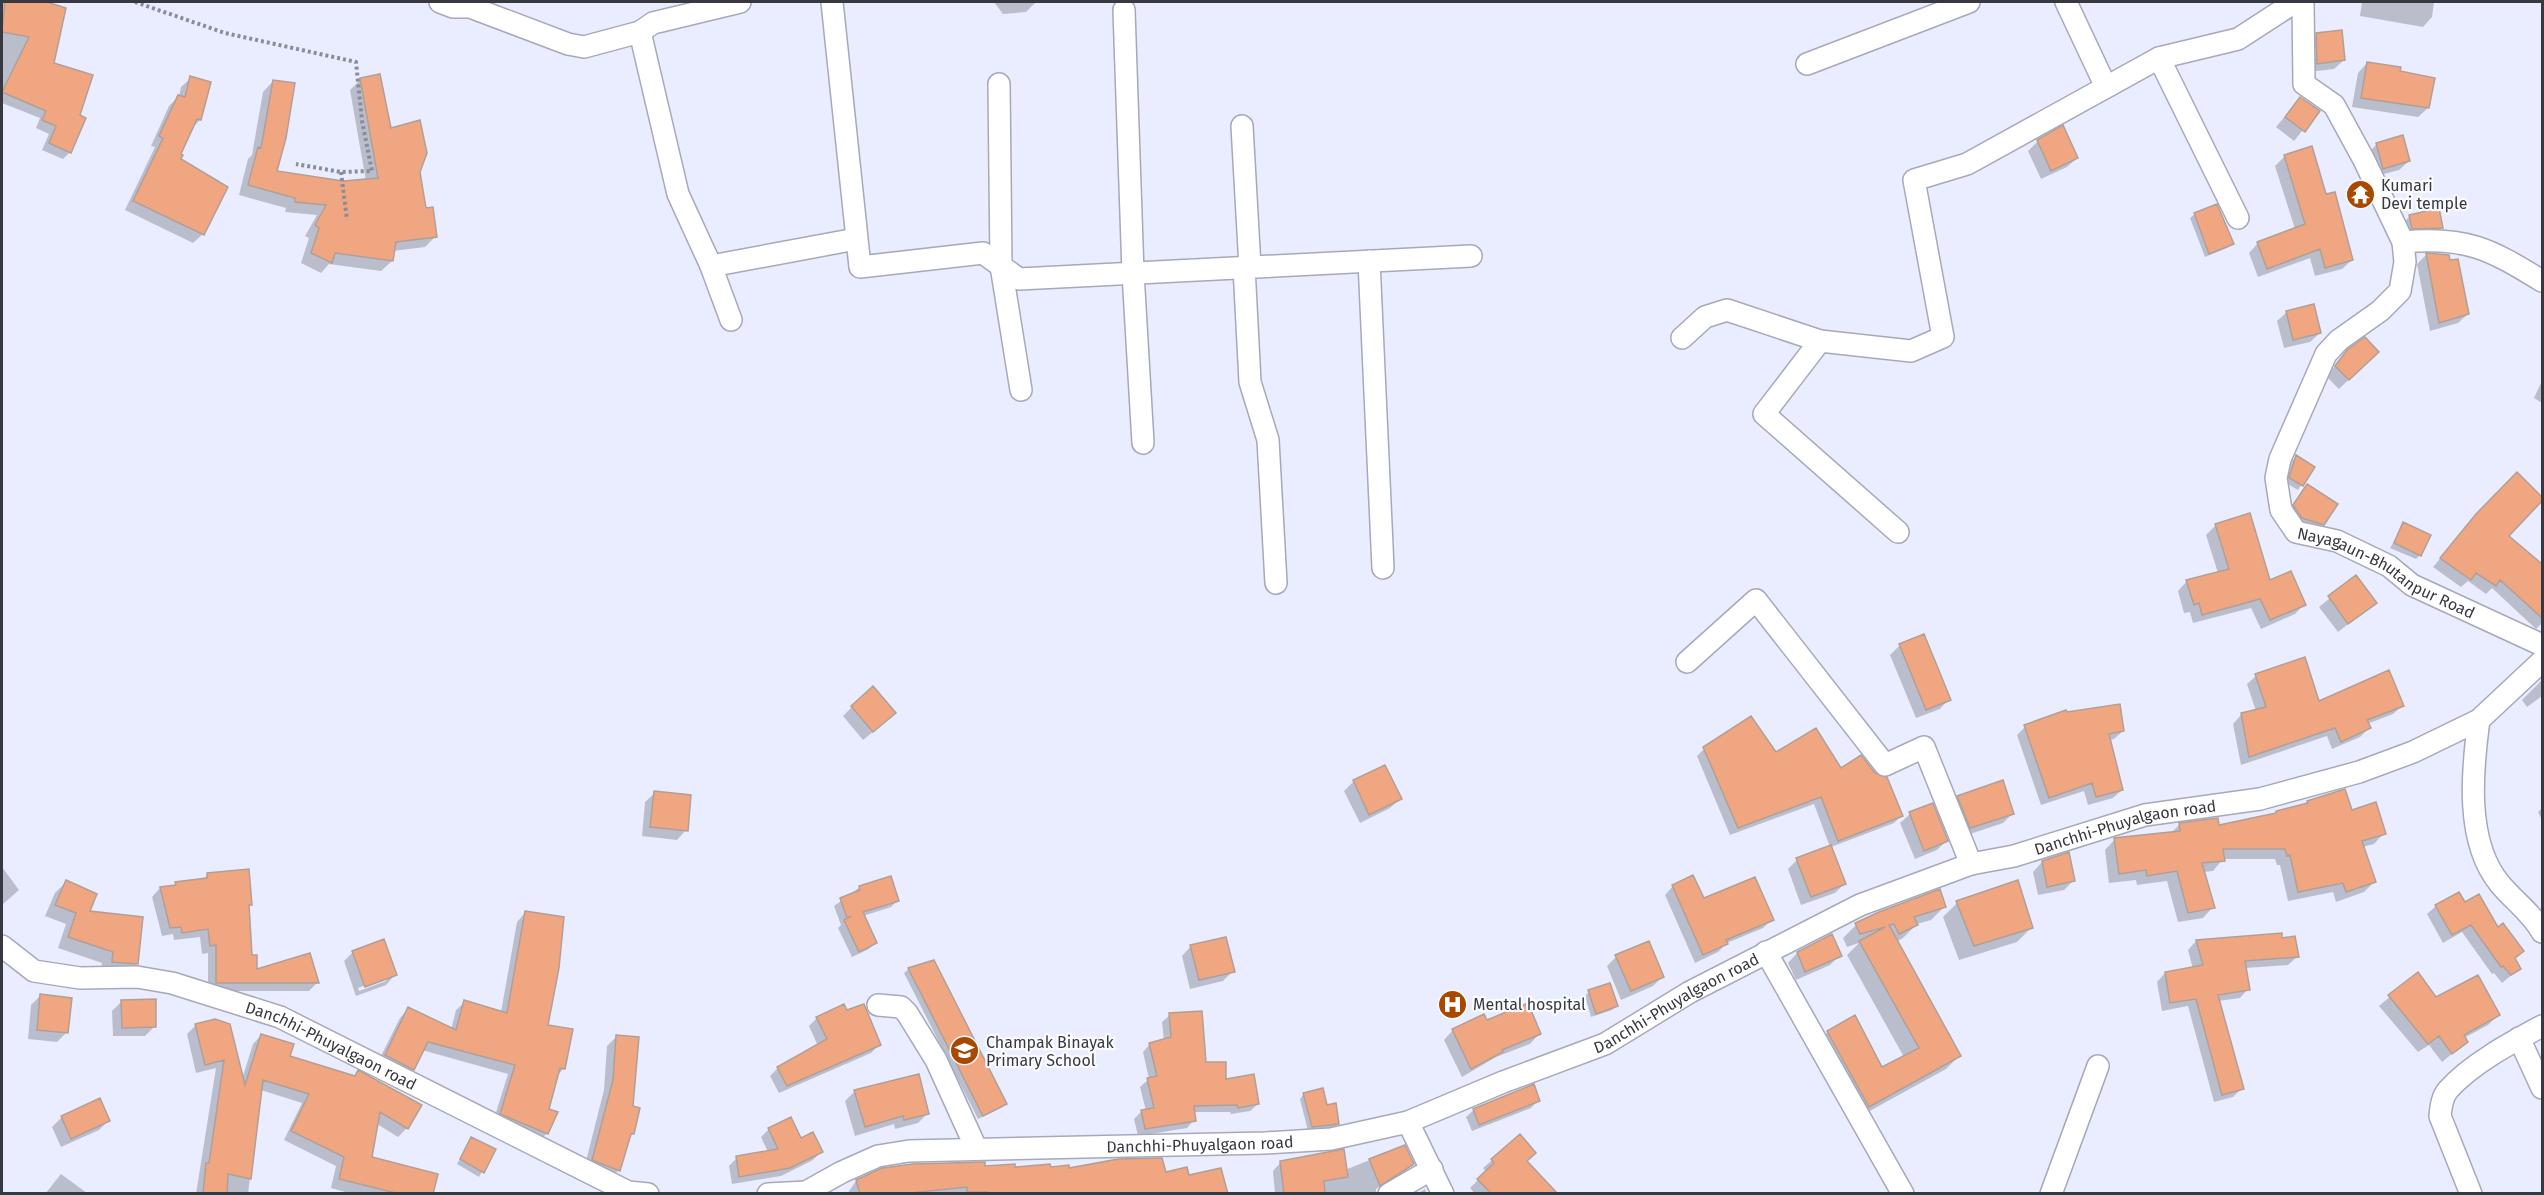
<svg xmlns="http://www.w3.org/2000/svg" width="2544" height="1195" viewBox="0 0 2544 1195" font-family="'Fira Sans',sans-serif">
  <rect width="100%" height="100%" fill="#e9edff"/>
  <!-- shadow -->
  <path fill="#0003" fill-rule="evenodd" d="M2,2H20L65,9L52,64L78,116L70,152L63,159L42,150L49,134L36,128L40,118L2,103Z
    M994,2H1036L1026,12L1003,14Z
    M2362,2H2434L2432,17L2423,27L2360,16Z
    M2317,34L2344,60L2334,69L2308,72L2307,44Z
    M2367,63L2398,72L2428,108L2418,117L2352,107L2358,73Z
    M191,78L200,120L191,129L179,155L203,234L193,243L125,210L155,147L151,146L169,106L179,96L181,87Z
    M361,79L389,130L435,237L425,247L393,251L392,261L381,271L329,264L321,273L301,263L309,238L305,236L317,215L285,212L286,208L239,195L248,159L252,155L263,92L273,81L275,172L343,182L366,181L350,90Z
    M2300,98L2318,111L2294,141L2276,127Z
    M2038,141L2077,158L2067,167L2041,179L2028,151Z
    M2377,144L2409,161L2399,170L2373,177L2367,154Z
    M2285,156L2325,196L2352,260L2342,269L2315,276L2310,258L2258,277L2249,253L2258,243L2295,229L2275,166Z
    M2195,214L2232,244L2227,248L2205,257L2190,218Z
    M2410,216L2442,228L2437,232H2408L2405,221Z
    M2426,255L2447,256L2468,314L2458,323L2430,331L2417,264Z
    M2287,312L2320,333L2310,342L2284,348L2277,321Z
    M2348,351L2377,352L2339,389L2326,376Z
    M2542,381V403L2534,398Z
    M2296,457L2313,467L2298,490L2286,483L2292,461Z
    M2517,474L2542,499L2507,536L2542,566V623L2536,629L2492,588L2486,594L2468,581L2461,587L2433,567L2468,525Z
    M2307,486L2323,524L2313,534L2284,515Z
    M2404,524L2420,555L2416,559L2390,548Z
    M2216,525L2269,582L2304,604L2295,614L2261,629L2251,608L2193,623L2190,612L2184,613L2178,591L2187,581L2218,573L2206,535Z
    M2356,577L2375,603L2338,632L2319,607Z
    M1923,636L1949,699L1940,709L1916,718L1890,655L1899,646Z
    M2256,676L2318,703L2402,706L2393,714L2367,724L2369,728L2360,737L2332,749L2327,736L2241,765L2233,724L2241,715L2256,711L2247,684Z
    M2542,680V696L2527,707L2522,700Z
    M852,707L885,722L863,740L843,716Z
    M2066,714L2123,731L2114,739L2109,740L2122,790L2113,798L2088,805L2084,791L2041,805L2017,735L2025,727Z
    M1704,749L1775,754L1841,770L1901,816L1894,823L1831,847L1844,884L1835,893L1801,905L1788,869L1797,860L1830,847L1814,804L1730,835L1697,756Z
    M1354,781L1400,799L1390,808L1360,823L1344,791Z
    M655,793L686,830L677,840L642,836L645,802Z
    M1958,797L2012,814L2003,823L1961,837L1949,807Z
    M2308,802L2351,812L2384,833L2374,844L2362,847L2374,882L2364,892L2336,902L2333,892L2288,901L2280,865H2277L2275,859H2223L2213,871L2203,872L2213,907L2203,918L2178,922L2167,881L2137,885L2136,880L2109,883L2105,850L2115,839L2170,834L2179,825L2218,826L2274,815Z
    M2542,808V820L2538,812Z
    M1910,814L1946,841L1937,850L1915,859L1900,823Z
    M2042,862L2073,881L2064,890L2038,895L2033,872Z
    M2,867L19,890L2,905Z
    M208,875L251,905L247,908L251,956L256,971L317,983L309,991H208V953L202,954L200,937L174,940L173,934L162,936L152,897L160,888L173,887L176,883L202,880Z
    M66,882L88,912L136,964L125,975L101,973L102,963L58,948L66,924L45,916L55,893Z
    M1673,886L1704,900L1772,919L1763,928L1727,943L1718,952L1695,963L1665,895Z
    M860,887L897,901L891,907L863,916L876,942L869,949L852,957L838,928L841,925L834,906Z
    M1957,903L2031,928L2017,942L1959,960L1943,917Z
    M2436,906L2497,929L2522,951L2514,960L2519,969L2502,983L2494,973L2492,974L2462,932L2443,943L2427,914Z
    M1944,907L1931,920L1917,924L1903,938L1896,942L1959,1056L1946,1069L1855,1119L1815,1045L1828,1032L1882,1069L1904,1057L1847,955L1859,943L1847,947L1843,938L1856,925Z
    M525,913L546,1026L564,1068L557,1076L548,1110L547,1133L538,1142L493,1122L508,1074L422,1050L413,1069L404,1078L377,1064L400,1018L408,1009L451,1030L456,1010L465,1002L501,1012L517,922Z
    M1831,936L1840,955L1830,965L1796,980L1788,963L1797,953Z
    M2281,940L2297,957L2288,965L2245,968L2248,989L2240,998L2218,1001L2242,1088L2233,1097L2214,1102L2188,1006L2162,1011L2157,982L2165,973L2193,969L2188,950L2196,941Z
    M1191,946L1233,971L1223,981L1190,989L1182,956Z
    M353,952L395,975L386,985L356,996L344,961ZM386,978V981L359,991L358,988Z
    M1616,957L1663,976L1653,986L1621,1000L1607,966Z
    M909,969L1005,1104L1001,1108L978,1119L904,973Z
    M2417,974L2436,999L2498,1015L2488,1025L2464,1038L2466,1042L2442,1062L2429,1045L2418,1052L2379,1006Z
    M1589,992L1617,1006L1612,1010L1591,1017L1585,996Z
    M40,996L67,1032L57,1042L28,1039L31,1005Z
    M122,1001L155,1026L145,1036H113L112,1011Z
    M846,1012L879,1045L871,1053L779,1093L770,1076L778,1068L818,1046L809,1026L817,1018Z
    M1170,1015L1205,1064L1258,1104L1250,1111L1231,1114L1230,1112H1193L1194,1120L1187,1128L1138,1136L1134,1119L1141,1112L1146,1111L1140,1087L1149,1079L1143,1052L1150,1044L1164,1041L1162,1022Z
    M1486,1022L1539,1034L1530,1044L1496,1057L1462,1077L1444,1040L1453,1030Z
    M195,1026L242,1079L253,1044L261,1035L288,1057L353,1078L358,1072L407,1128L398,1137L377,1124L370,1158L431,1194H352L331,1188L336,1166L284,1140L302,1103L261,1090L248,1194H196L216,1068L196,1073L187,1034Z
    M617,1036L632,1134L628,1138L619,1170L609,1179L584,1169L604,1090L607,1046Z
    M855,1091L927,1114L918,1123L895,1129L894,1124L855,1136L845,1101Z
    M1304,1094L1326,1107L1338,1124L1333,1128L1308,1131L1300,1099Z
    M1538,1100L1531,1108L1472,1131L1466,1117L1474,1110Z
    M62,1117L108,1121L99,1130L61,1147L52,1127Z
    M769,1129L800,1140L821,1152L813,1160L781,1176L732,1184L729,1166L737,1158L768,1152L761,1137Z
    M1520,1136L1525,1162L1556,1194H1475L1470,1188L1486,1172L1483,1168Z
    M471,1139L494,1150L479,1177L457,1164Z
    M1404,1146L1413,1164L1405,1172L1376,1189V1194H1275L1273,1171L1280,1163L1345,1170Z
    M983,1167L1165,1174L1188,1177L1226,1194H847L856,1181Z
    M61,1174L87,1193V1194H45Z
    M1425,1189L1427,1194H1417Z"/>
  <!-- building -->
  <path fill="#f1a682" stroke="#b19f96" stroke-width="1.5" d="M5,2H47L66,8L54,63L93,75L80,115L86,118L71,153L49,143L56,126L42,120L46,111L2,92L29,37L2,32Z
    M2342,30L2345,60L2317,64L2316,33Z
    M2367,62L2401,67L2400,71L2435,78L2429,108L2361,98Z
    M380,74L391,128L420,120L427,153L420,172L426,208L433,207L437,237L396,242L393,261L335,253L332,263L311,253L319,228L315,225L326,205L295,202V198L248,185L258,147L261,148L273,80L295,83L286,138L277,171L343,181L378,178L360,78Z
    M190,76L211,82L201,120L197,119L181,154L183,155L181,159L228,187L204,235L133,201L163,138L159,136L178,95L185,97Z
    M2300,97L2320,111L2305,132L2285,117Z
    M2063,125L2078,158L2051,171L2037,140Z
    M2403,135L2410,161L2383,169L2376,143Z
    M2312,146L2326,194L2335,192L2353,260L2325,268L2320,249L2267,269L2257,242L2305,224L2284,155Z
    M2217,204L2234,244L2209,254L2194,213Z
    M2439,208L2443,228L2412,229L2409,215Z
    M2426,253L2449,255L2450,260L2458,259L2469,314L2439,323Z
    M2314,304L2321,333L2293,340L2286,311Z
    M2365,337L2379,352L2349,380L2335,366L2347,350Z
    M2296,455L2315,467L2303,486L2289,478Z
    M2517,472L2542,497V501L2509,536L2542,564V618L2500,580L2496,586L2476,573L2471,580L2440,558L2476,514Z
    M2307,484L2338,504L2324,525L2302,518L2293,505Z
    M2250,513L2270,580L2291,571L2306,605L2270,620L2260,599L2202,615L2199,603L2194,605L2186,580L2229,569L2215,524Z
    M2403,522L2431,535L2421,556L2394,543Z
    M2356,575L2377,603L2348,624L2328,596Z
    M1924,634L1951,700L1926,710L1899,644Z
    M2305,657L2319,701L2389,670L2404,706L2367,720L2371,728L2341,742L2335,728L2249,757L2241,713L2266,707L2255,674Z
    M873,686L896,713L873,732L851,706Z
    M2120,704L2124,731L2109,734L2123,790L2096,797L2092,783L2049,798L2024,725L2066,710L2067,712Z
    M1751,716L1776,752L1816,728L1841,768L1861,755L1875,773L1887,777L1903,816L1838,841L1821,797L1738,828L1703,747Z
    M1385,765L1402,799L1369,815L1353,780Z
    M2003,780L2014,814L1970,828L1957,796Z
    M2345,789L2352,810L2376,802L2386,834L2362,841L2376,882L2346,892L2343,883L2298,892L2290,855L2287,856L2285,849H2223L2225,861L2202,863L2215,908L2188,913L2177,871L2147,876L2146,870L2119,874L2114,838L2180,831L2179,823L2218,818L2219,825L2276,813V811L2308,803L2307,801Z
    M654,791L691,795L688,831L650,827Z
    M1933,803L1948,841L1924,851L1909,812Z
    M1831,845L1846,884L1811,897L1796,858Z
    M2069,852L2075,881L2047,887L2042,861Z
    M249,869L252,905H249L252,955H257V969L310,953L319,983H216V945L210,946L208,929L182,933L181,927L170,928L160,887L176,885L175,882L207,878V873Z
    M1693,875L1704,898L1755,877L1774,920L1726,940L1728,944L1703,955L1672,885Z
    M891,876L899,901L863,912L877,943L859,952L844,920L851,916L847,918L840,898L860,890L859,886Z
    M66,880L97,894L90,911L143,917L138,964L112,962L113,952L68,937L76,913L55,905Z
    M2018,880L2033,928L1974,946L1956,901Z
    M1940,889L1946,907L1914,917L1918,925L1899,934L1894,924L1889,925L1961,1056L1869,1107L1827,1031L1855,1015L1882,1067L1919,1048L1859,941L1885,927L1860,934L1855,923L1879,912Z
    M2459,892L2465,902L2479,894L2498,927L2503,923L2524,951L2515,958L2521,969L2511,975L2503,966L2501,967L2471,925L2452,935L2435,905Z
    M525,911L564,917L559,968L548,1025L573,1029L565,1069L560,1068L549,1109L558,1112L548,1134L500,1114L515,1065L428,1042L414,1070L385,1055L408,1007L456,1030L464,1000L507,1013Z
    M2282,933V938L2295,936L2299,957L2245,961L2250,990L2218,995L2244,1089L2222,1095L2196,999L2170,1003L2165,972L2203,965L2196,940Z
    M1832,934L1842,956L1805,972L1797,952Z
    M1226,937L1235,972L1199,980L1190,945Z
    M384,939L397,975L365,987L352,951Z
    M1649,941L1664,977L1631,991L1615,955Z
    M934,960L1007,1104L983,1116L908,968Z
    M2418,972L2436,997L2478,975L2500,1015L2464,1035L2468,1042L2452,1054L2439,1036L2428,1044L2388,995Z
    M1610,983L1618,1006L1596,1014L1588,990Z
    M40,994L72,998L68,1033L37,1030Z
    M156,999V1027L122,1028L121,1000Z
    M1528,1003L1541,1034L1502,1050L1503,1052L1471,1069L1452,1029L1484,1014L1487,1020Z
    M844,1004L847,1010L864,1004L881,1045L787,1086L777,1067L827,1039L816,1017Z
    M1202,1011L1206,1062H1226V1079L1254,1074L1259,1104L1238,1108L1237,1105L1194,1106L1196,1121L1145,1129L1141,1110L1154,1108L1147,1078L1157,1076L1149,1043L1171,1037L1169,1013Z
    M215,1019L230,1024L245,1085L261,1034L294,1044L290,1056L355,1076L358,1070L422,1105L408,1129L380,1112L372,1157L438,1174L433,1194H400L339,1179L344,1157L291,1131L309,1094L263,1080L251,1179L228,1174L227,1194H203L206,1163H209L224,1060L205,1065L195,1024Z
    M616,1035L639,1037L633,1106L640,1108L634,1134H631L620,1171L592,1160L613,1080Z
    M919,1074L929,1114L904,1120L903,1116L865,1127L854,1090Z
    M1534,1084L1540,1101L1479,1125L1473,1109Z
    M1323,1088L1327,1105L1336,1103L1339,1124L1312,1127L1303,1093Z
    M100,1098L110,1121L71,1139L61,1116Z
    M791,1117L801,1138L813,1132L823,1152L790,1168L739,1177L736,1156L778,1149L768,1128Z
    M1520,1134L1536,1153L1527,1161L1558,1194H1492L1477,1179L1494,1163L1491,1159Z
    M471,1137L496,1149L484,1173L460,1159Z
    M1405,1145L1414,1164L1380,1186L1369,1159Z
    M1344,1149L1348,1177L1324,1181L1325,1194H1284L1280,1161Z
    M1162,1158L1166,1172L1187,1167L1189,1175L1221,1168L1228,1194H988V1192H967V1187L900,1194H860L856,1180L882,1168L913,1164L985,1162V1166L1015,1164V1167L1050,1164L1051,1167L1069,1165V1168L1118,1159Z"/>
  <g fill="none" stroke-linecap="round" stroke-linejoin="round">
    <defs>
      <g id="street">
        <path d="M440,2L453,7H470L568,44L584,47L640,32L653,23L740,2"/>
        <path d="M832,2L860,267L983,253L1019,279L1471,256"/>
        <path d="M2066,2L2106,87"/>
        <path id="s1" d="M2303,2L2304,84L2334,105L2364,160L2403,242L2405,262L2400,291L2380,311L2339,340L2326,354L2280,459L2276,478L2281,510L2296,532L2337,541L2389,566L2412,585L2542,645"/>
        <path d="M1124,10L1133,273L1143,443"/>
        <path d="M640,32L678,194L711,266L731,320"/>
        <path d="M2159,58L2238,218"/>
        <path d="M1807,64L1969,2"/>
        <path d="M999,84L1001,266L1021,390"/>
        <path d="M1242,126L1250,267"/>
        <path d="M2403,242C2466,236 2490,249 2542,281"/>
        <path d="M1369,261L1383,568"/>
        <path d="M711,266L856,239"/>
        <path d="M1244,267L1250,382L1268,440L1276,583"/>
        <path d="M1682,338L1705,317L1727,310L1820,341L1911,351L1943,337L1914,180L1967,164L2159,58L2238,39L2295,2"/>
        <path d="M1820,341L1764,414L1898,532"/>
        <path d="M1687,662L1756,600L1885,765L1924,747L1971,864"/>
        <path d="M2479,720C2472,771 2465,842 2500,884C2514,901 2532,913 2542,932"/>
        <path id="s2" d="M2,946L34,971L80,978L137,977L172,983L280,1017L628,1192L648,1194"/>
        <path d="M1766,952L1903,1194"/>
        <path d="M878,1005L901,1007L907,1013L936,1060L976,1148"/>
        <path d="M2519,1038L2542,1088"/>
        <path d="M1408,1122L1443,1194"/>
        <path id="s3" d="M768,1194L806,1192L842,1172L878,1156L909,1151L1265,1143L1331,1139L1408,1122L1503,1082L1605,1044L1690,992L1860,905L1971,864L2014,856L2145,815L2260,799L2359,772L2413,752L2479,720L2542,661"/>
        <path d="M1389,1194L1432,1169"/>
        <path d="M2051,1194L2098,1066"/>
        <path d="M2471,1194L2440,1116C2441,1106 2442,1097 2448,1090C2471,1064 2512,1042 2542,1026"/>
      </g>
    </defs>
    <!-- street casing -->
    <use href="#street" stroke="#a5a9ba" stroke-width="24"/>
    <!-- path -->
    <path stroke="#8a8d99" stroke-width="4" stroke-dasharray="3 3" stroke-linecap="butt" d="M135,2L225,33L356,62L362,121L372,171L341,172L296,164
      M341,172L347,220"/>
    <!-- street -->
    <use href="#street" stroke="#fff" stroke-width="21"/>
  </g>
  <!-- icons -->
  <defs>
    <symbol id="temple-disc" viewBox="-11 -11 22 22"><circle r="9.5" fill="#a94900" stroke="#fafbff"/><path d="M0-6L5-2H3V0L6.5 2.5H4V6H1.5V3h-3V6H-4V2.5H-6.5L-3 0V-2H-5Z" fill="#fff"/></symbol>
    <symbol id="hospital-disc" viewBox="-11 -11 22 22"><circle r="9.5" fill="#a94900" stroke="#fafbff"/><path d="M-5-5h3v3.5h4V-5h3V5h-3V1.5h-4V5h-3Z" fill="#fff"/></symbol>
    <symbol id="school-disc" viewBox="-11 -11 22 22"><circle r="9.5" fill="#a94900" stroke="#fafbff"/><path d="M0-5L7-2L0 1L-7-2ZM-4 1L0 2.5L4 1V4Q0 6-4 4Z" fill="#fff"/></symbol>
  </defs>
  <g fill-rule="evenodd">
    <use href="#temple-disc" x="2344" y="178" width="33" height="33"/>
    <use href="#hospital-disc" x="1436" y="988" width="33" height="33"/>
    <use href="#school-disc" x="948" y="1034" width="33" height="33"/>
  </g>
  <g text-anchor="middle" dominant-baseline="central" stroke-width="4.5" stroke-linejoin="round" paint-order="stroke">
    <!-- poi labels -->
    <g font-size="16" fill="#383940" stroke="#fafbff" text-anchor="start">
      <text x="2381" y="185">Kumari<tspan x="2381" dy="18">Devi temple</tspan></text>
      <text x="1473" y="1004">Mental hospital</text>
      <text x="986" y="1042">Champak Binayak<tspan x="986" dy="18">Primary School</tspan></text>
    </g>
    <!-- street labels -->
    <g font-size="16" fill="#383940" stroke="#fafbff">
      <text stroke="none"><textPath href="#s1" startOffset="712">Nayagaun-Bhutanpur Road</textPath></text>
      <text stroke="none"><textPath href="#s3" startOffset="1431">Danchhi-Phuyalgaon road</textPath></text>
      <text stroke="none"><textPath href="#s3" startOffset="945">Danchhi-Phuyalgaon road</textPath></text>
      <text stroke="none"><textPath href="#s2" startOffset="351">Danchhi-Phuyalgaon road</textPath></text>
      <text stroke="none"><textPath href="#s3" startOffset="441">Danchhi-Phuyalgaon road</textPath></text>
    </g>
  </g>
  <!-- border -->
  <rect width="2544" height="1195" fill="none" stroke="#383940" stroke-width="6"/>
</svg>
